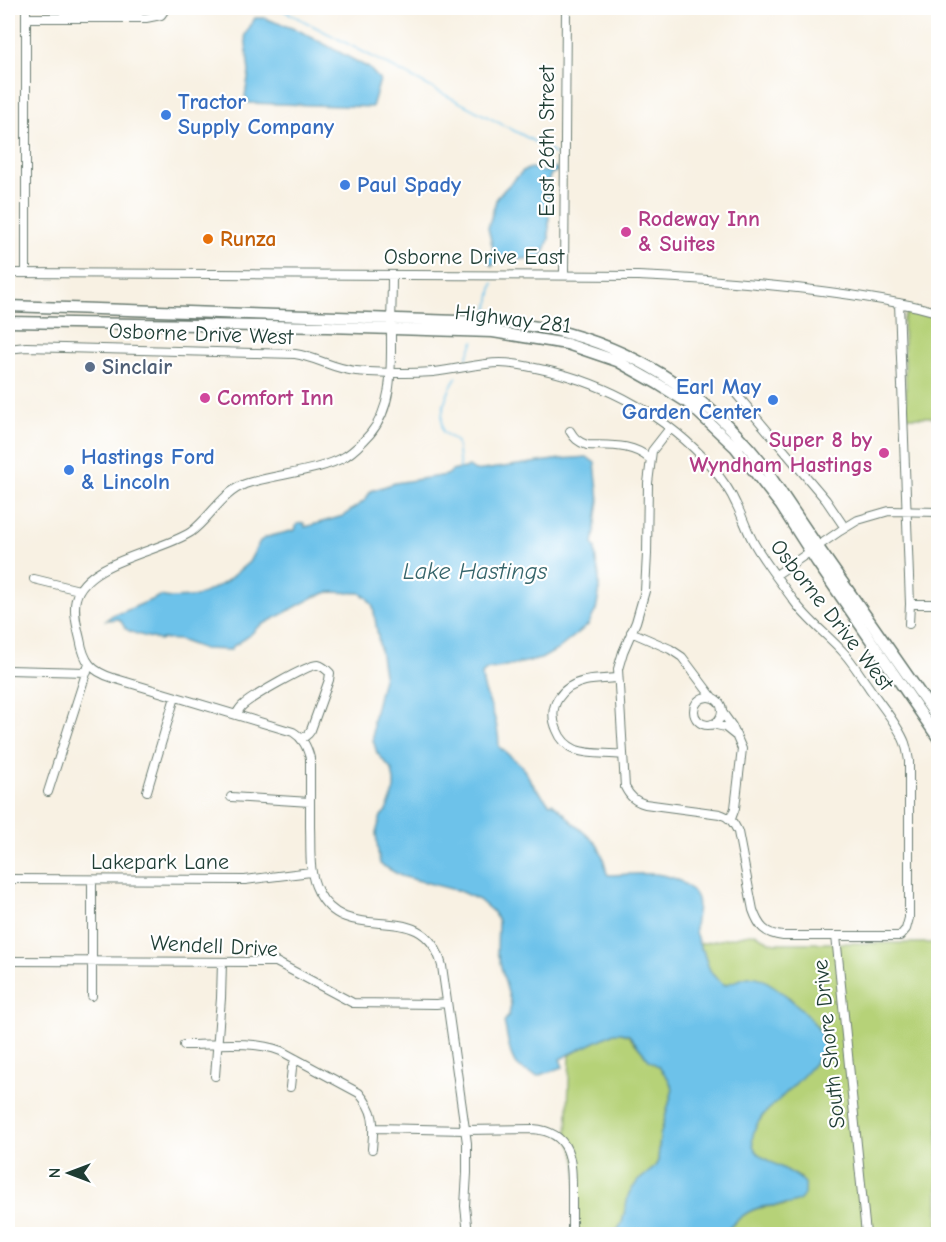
<svg xmlns="http://www.w3.org/2000/svg" width="946" height="1242" viewBox="0 0 946 1242" font-family="'Comic Neue',sans-serif">
  <rect width="100%" height="100%" fill="#fff"/>
  <filter id="ink" filterUnits="userSpaceOnUse"><feTurbulence type="fractalNoise" baseFrequency=".0167" numOctaves="2"/><feDisplacementMap in="SourceGraphic" scale="12" xChannelSelector="R" yChannelSelector="G"/><feConvolveMatrix kernelMatrix="1 2 1 2 8 2 1 2 1" color-interpolation-filters="sRGB"/></filter>
  <filter id="wash" filterUnits="userSpaceOnUse"><feTurbulence type="fractalNoise" baseFrequency=".008" numOctaves="4" result="noise"/><feDisplacementMap in="SourceGraphic" scale="24" xChannelSelector="R" yChannelSelector="G"/><feGaussianBlur stdDeviation="1.35" result="paint"/><feColorMatrix in="noise" values="0 0 0 0 0 0 0 0 0 0 0 0 0 0 0 0 0 1.4 0 .05"/><feComposite in="paint" operator="in"/></filter>
  <g filter="url(#wash)">
    <rect width="100%" height="100%" fill="#f8f1e3"/>
    <!-- green -->
    <path fill="#b6d278" stroke="#6a8856" stroke-width="1.5" d="M908,312L938,316V417H907L903,320Z
      M755,933L769,942L778,943H938V1234H724C743,1211 756,1205 785,1206L801,1178C791,1172 763,1160 757,1153C736,1127 786,1097 799,1079C807,1068 816,1047 822,1034L818,1028L789,997L725,985L717,980L709,969L703,951L701,949L699,944Z
      M614,1033H621L628,1035L649,1060L659,1067L668,1078L673,1089L660,1136L658,1161L654,1168L638,1181L626,1205L622,1223L615,1234H577V1165L574,1151L567,1137L570,1055L589,1044Z"/>
    <!-- water -->
    <path fill="#6dc2ea" stroke="#46808f" stroke-width="1.5" d="M255,18H264L300,31L369,68L380,80L372,107L249,103L245,96L249,72L245,35Z
      M555,167L558,171L551,174L549,179V239L545,251L540,257L516,260L501,256L492,266L488,261L493,249L488,228L497,197L523,171L531,168L544,172Z
      M587,457L595,463L599,500L593,544L595,548L596,562L599,574V594L596,610L588,625L557,650L541,659L486,670L482,674C482,687 487,696 491,707C496,720 499,734 499,747L521,765L534,786L550,804L552,803L564,813L572,822L597,844L603,857L607,874L609,875C634,875 664,868 686,885C691,889 695,893 697,899C700,911 694,920 695,931C696,937 699,944 701,949L703,950C708,967 710,976 725,985C734,982 746,975 756,977C774,981 828,1027 824,1047C821,1062 776,1102 763,1115C730,1161 782,1159 805,1183C809,1212 774,1202 758,1208C744,1212 733,1223 724,1234H615L622,1223L629,1193L638,1181L654,1168L658,1161L660,1136L673,1089L668,1078L659,1067L649,1060L629,1035L621,1033H614L560,1059L563,1067L537,1076C531,1073 524,1071 519,1067C508,1057 508,1036 504,1022L509,1015L511,1004L497,952L498,921L493,912L479,900L459,891L401,876L380,864L378,852L376,833L381,816L386,811L391,800L394,789V781L392,770L377,753L373,740V720L384,674L373,606L367,598L360,593L329,592L314,597L258,627L249,636L232,647L231,650L204,649L179,640L162,639L160,640C152,638 131,634 125,628C123,625 122,622 119,619L106,620L114,614L123,612L160,596L171,598L195,597L208,591L224,583L249,562L260,541L267,537L295,530L297,524L304,523L305,527L343,516L365,500L371,491L395,483L447,475L452,471L469,467L475,471L561,459Z"/>
    <g fill="none" stroke-linecap="round" stroke-linejoin="round">
      <!-- stream -->
      <path stroke="#6dc2ea" stroke-width="1.5" d="M279,8L528,138L556,155
        M488,310L493,283
        M467,357L474,341
        M457,377C446,393 439,414 443,432L457,442L460,469"/>
    </g>
  </g>
  <g filter="url(#ink)">
    <g fill="none" stroke-linecap="round" stroke-linejoin="round">
      <defs>
        <path id="minor" d="M26,18H146L161,15L166,8
          M8,273L638,276C725,280 813,287 898,303C912,305 925,309 938,312
          M26,273V8
          M392,275C392,294 391,314 391,334C391,368 393,407 370,434C363,442 355,450 346,456C319,472 275,474 245,484C222,493 210,518 191,532C161,552 85,561 76,599C73,611 77,627 80,639C84,662 91,671 113,678L293,732C303,738 307,747 310,758C310,781 310,804 310,827C311,849 308,872 318,891C347,951 423,892 442,966L467,1143V1173L465,1206L468,1234
          M564,275L566,8
          M899,303L910,604L909,624
          M8,349L26,347L295,354C316,357 334,369 356,371C381,373 408,374 433,372C456,370 478,363 500,363C515,363 531,367 545,370C608,384 668,417 711,466C721,478 730,490 736,504C743,517 747,532 755,545C766,564 781,583 794,601C808,621 828,635 844,653C853,663 860,675 868,686C879,703 898,724 905,743C907,749 908,755 909,761V918L906,929L900,936H783C765,934 759,927 753,910L738,832C734,823 730,817 720,814L645,804C635,801 630,797 625,787L618,669L623,652L636,622L645,591L647,554L648,483L652,451L670,428
          M732,389L826,500L845,528
          M570,431C574,438 578,442 587,445C609,446 632,443 650,459
          M776,575L840,531L858,520L889,511L938,512
          M34,579L79,590
          M910,604H938
          M631,632L670,649L682,657L712,697
          M8,670L87,672
          M618,678C607,679 596,679 585,681C562,686 546,706 557,730C560,738 567,746 576,750C590,755 608,753 622,755
          M694 711a14 14 0 1 1 28 0a14 14 0 1 1-28 0Z
          M722,712L732,726L742,749L735,808L731,819
          M236,714C238,712 239,709 242,706C250,698 308,664 318,665C323,666 327,670 330,673L329,680L311,730L308,734L302,739
          M712,724L725,727L735,735
          M147,791L175,697
          M48,792L89,664
          M231,797L310,802
          M8,879L245,880L311,872
          M92,880V996
          M836,936L866,1234
          M8,961L276,962L353,1003L436,1004L446,1003
          M184,1045C215,1045 252,1040 281,1051L359,1093C376,1113 374,1124 372,1149
          M215,1076L221,998L222,962
          M290,1087L292,1068L296,1059
          M374,1128L465,1130L533,1129C572,1132 572,1161 572,1192C572,1206 572,1220 572,1234"/>
        <path id="highway" d="M8,306L488,322C516,324 543,326 570,334C645,355 711,400 760,461L818,547L938,719
          M8,322L328,327L493,332L567,344L617,361L658,384L688,403L735,447L781,506L817,562L938,738"/>
      </defs>
      <!-- minor casing -->
      <use href="#minor" stroke="#6b7c71" stroke-width="10"/>
      <!-- highway casing -->
      <use href="#highway" stroke="#6b7c71" stroke-width="13"/>
      <!-- minor -->
      <use href="#minor" stroke="#fff" stroke-width="8"/>
      <!-- highway -->
      <use href="#highway" stroke="#fff" stroke-width="10"/>
    </g>
  </g>
  <!-- markers -->
  <g fill="#3f7fe0" stroke="#fff" stroke-width="2">
    <circle cx="166" cy="115" r="6"/>
    <circle cx="345" cy="185" r="6"/>
    <circle cx="773" cy="400" r="6"/>
    <circle cx="69" cy="470" r="6"/>
  </g>
  <g fill="#d1479c" stroke="#fff" stroke-width="2">
    <circle cx="626" cy="232" r="6"/>
    <circle cx="205" cy="398" r="6"/>
    <circle cx="884" cy="453" r="6"/>
  </g>
  <circle fill="#e8710a" stroke="#fff" stroke-width="2" cx="208" cy="239" r="6"/>
  <circle fill="#5c6f8a" stroke="#fff" stroke-width="2" cx="90" cy="367" r="6"/>
  <g text-anchor="middle" dominant-baseline="central" stroke-width="4.5" stroke-linejoin="round" paint-order="stroke">
    <!-- shop labels -->
    <g font-size="22" font-weight="bold" fill="#366cbe" stroke="#fff" text-anchor="start">
      <text x="178" y="102">Tractor<tspan x="178" dy="25">Supply Company</tspan></text>
      <text x="357" y="185">Paul Spady</text>
      <text x="761" y="387" text-anchor="end">Earl May<tspan x="761" dy="25">Garden Center</tspan></text>
      <text x="81" y="457">Hastings Ford<tspan x="81" dy="25">&amp; Lincoln</tspan></text>
    </g>
    <!-- street labels -->
    <g font-size="22" fill="#1f3d34" stroke="#fff">
      <text transform="translate(547 141) rotate(-90)">East 26th Street</text>
      <text x="474" y="257">Osborne Drive East</text>
      <text transform="translate(513 319) rotate(7)">Highway 281</text>
      <text transform="translate(201 334) rotate(2)">Osborne Drive West</text>
      <text transform="translate(832 615) rotate(52)">Osborne Drive West</text>
      <text x="160" y="862">Lakepark Lane</text>
      <text transform="translate(214 946) rotate(3)">Wendell Drive</text>
      <text transform="translate(829 1044) rotate(-96)">South Shore Drive</text>
    </g>
    <!-- hotel labels -->
    <g font-size="22" font-weight="bold" fill="#b23c85" stroke="#fff" text-anchor="start">
      <text x="638" y="219">Rodeway Inn<tspan x="638" dy="25">&amp; Suites</tspan></text>
      <text x="217" y="398">Comfort Inn</text>
      <text x="872" y="440" text-anchor="end">Super 8 by<tspan x="872" dy="25">Wyndham Hastings</tspan></text>
    </g>
    <!-- food labels -->
    <g font-size="22" font-weight="bold" fill="#c56008" stroke="#fff" text-anchor="start">
      <text x="220" y="239">Runza</text>
    </g>
    <!-- service labels -->
    <g font-size="22" font-weight="bold" fill="#4e5e75" stroke="#fff" text-anchor="start">
      <text x="102" y="367">Sinclair</text>
    </g>
    <!-- water labels -->
    <g font-size="24" font-style="italic" fill="#36656b" stroke="#fff">
      <text x="475" y="571">Lake Hastings</text>
    </g>
  </g>
  <!-- margin -->
  <rect width="946" height="1242" fill="none" stroke="#fff" stroke-width="30"/>
  <!-- north arrow -->
  <g transform="translate(69 1173) rotate(270)" stroke="#ffffff" stroke-width="4.5" paint-order="stroke">
  <path d="M0-4.5L10 22L0 15L-10 22Z" fill="#1f3d34"/>
  <text y="-9" font-size="16" font-weight="bold" text-anchor="middle" fill="#1f3d34">N</text>
  </g>
</svg>
